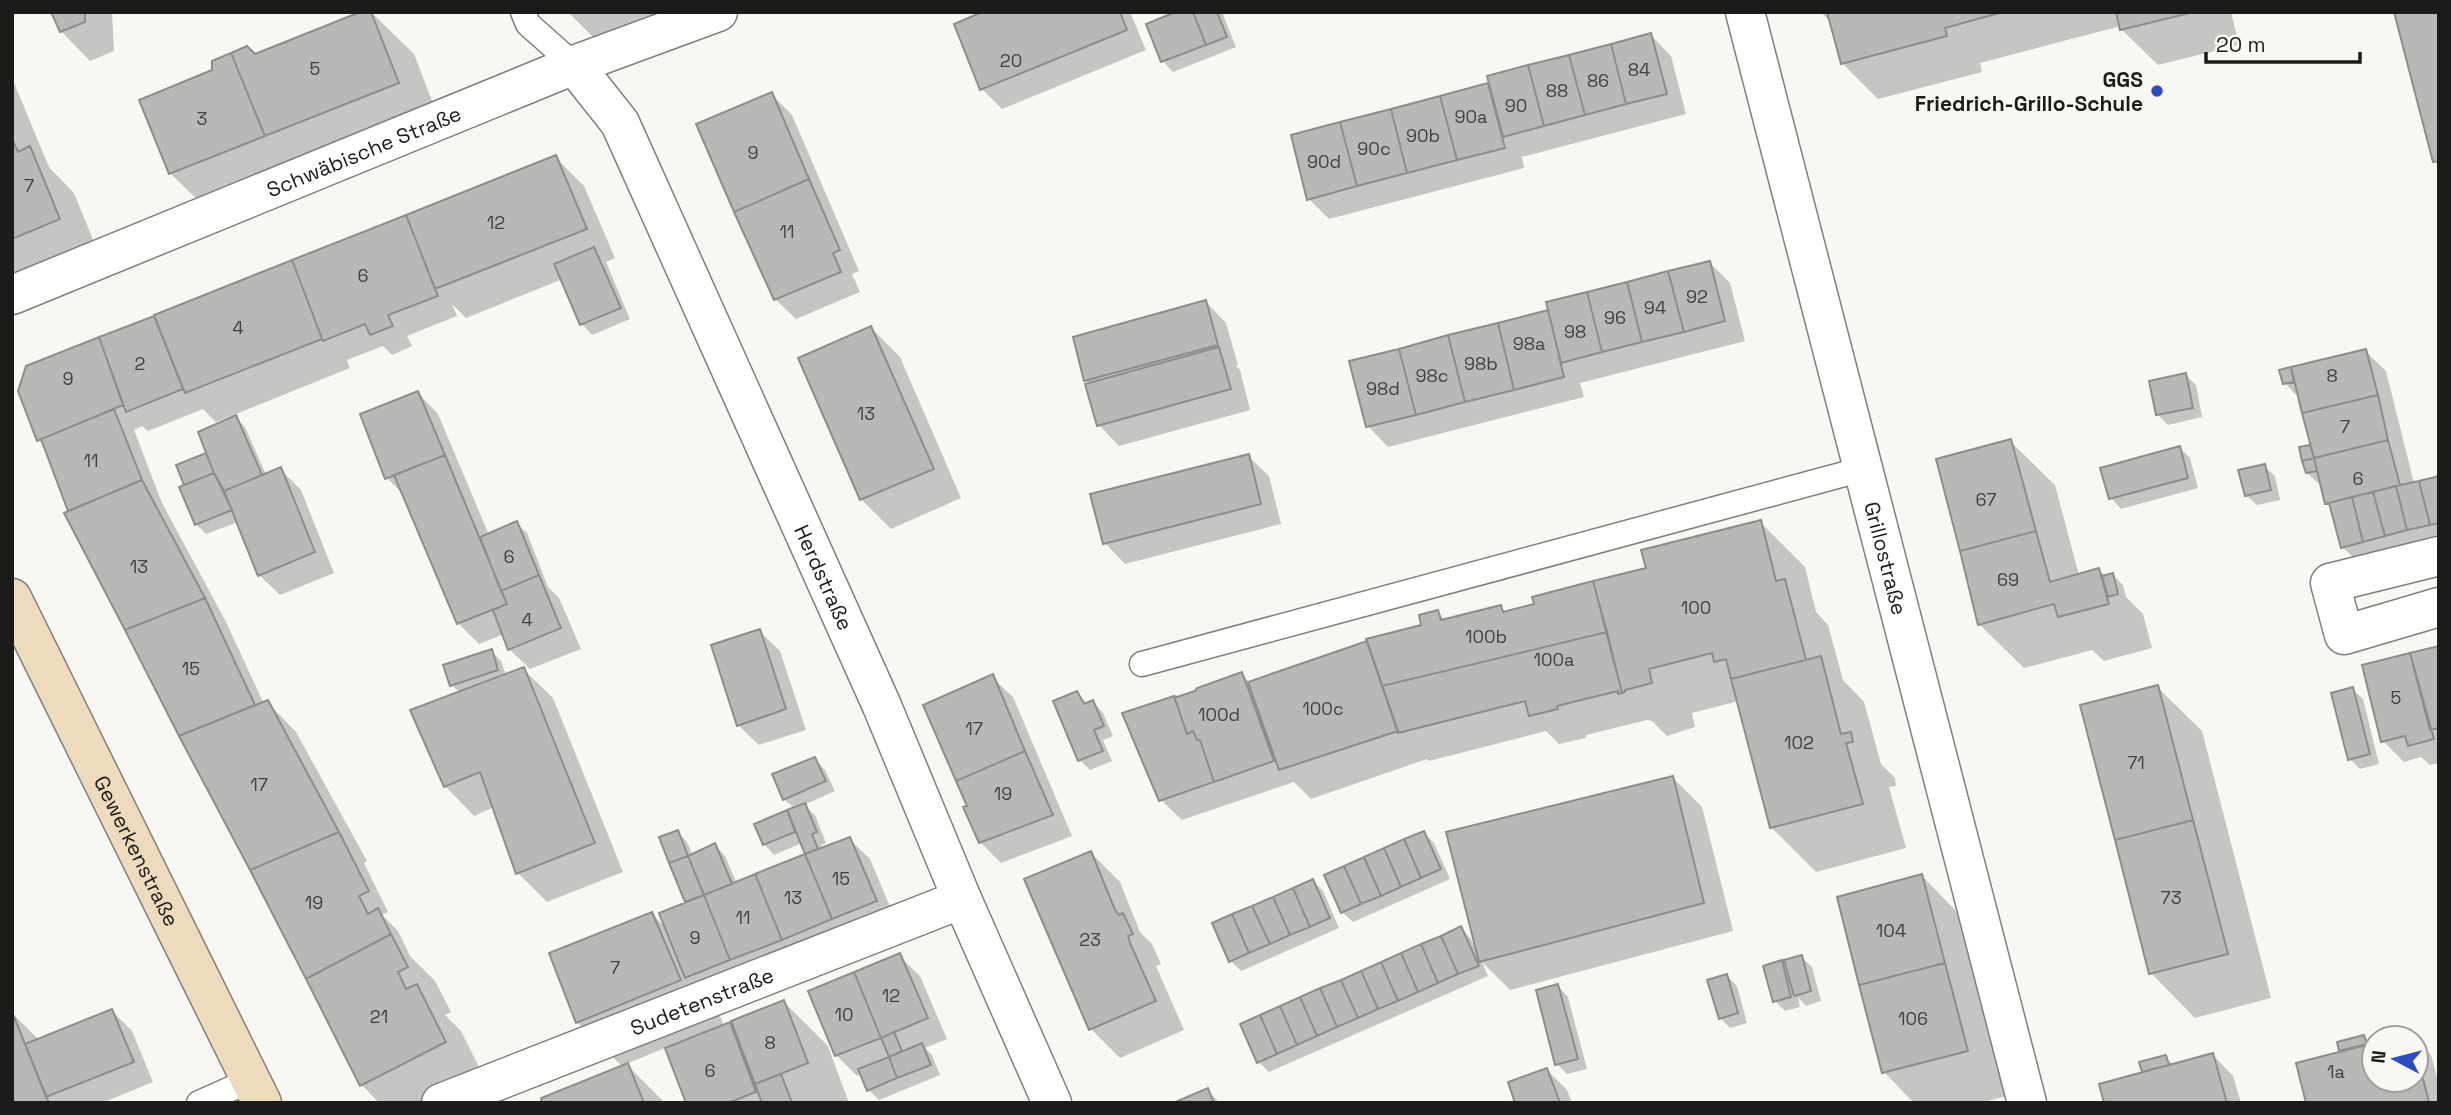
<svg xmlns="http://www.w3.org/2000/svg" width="2451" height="1115" viewBox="0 0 2451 1115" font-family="'Space Grotesk',sans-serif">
  <rect width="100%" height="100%" fill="#f8f7f4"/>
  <!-- shadow -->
  <path fill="#0003" d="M53,12H112L114,51L90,61L61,31Z
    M364,12H371L414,54L442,127L215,217L170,173Z
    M568,12H725L613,57Z
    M987,12H1130L1146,50L1002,109L982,89Z
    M1180,12H1222L1236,47L1173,72L1163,61L1149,25Z
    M1821,12H2231L2239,45L2158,65L2122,30L2121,26L1980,63L1982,72L1878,99L1842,63L1831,23Z
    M1651,35L1671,56L1686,114L1522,157L1524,168L1329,219L1309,199L1293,137L1491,85Z
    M12,78L49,167L74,193L103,264L12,301Z
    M771,94L792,115L859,271L852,274L860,292L796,319L775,299L763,270L758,265L698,125Z
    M555,157L584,186L615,258L606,262L630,319L592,335L582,324L563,279L466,318L452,304L457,316L407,336L412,346L392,355L383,346L347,360L350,368L216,422L203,409L148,431L142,426L134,430L162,503L225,620L264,704L267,702L296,732L367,861L364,863L388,912L382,915L398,931L410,956L435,981L451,1012L445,1015L461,1031L489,1087L458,1103H379L362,1085L180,735L70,512L46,447L39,440L27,368L154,318L159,323L156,316Z
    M1710,263L1730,283L1745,341L1580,383L1584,397L1388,447L1368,426L1550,311Z
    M1206,302L1226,323L1238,365L1236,366L1240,370L1250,410L1119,446L1099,425L1090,384L1086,381L1075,338Z
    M871,328L900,357L961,498L891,529L861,499L801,359Z
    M2365,351L2386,371L2414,483L2439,477V535L2353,557L2342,547L2332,508L2327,503L2322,482L2318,483L2307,473L2301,449L2312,446L2299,393L2295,394L2285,383L2281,371Z
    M2185,375L2196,385L2202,417L2168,425L2158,415Z
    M418,393L438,414L489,535L516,523L527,533L548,587L559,598L581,649L530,669L509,649L504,634L479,644L458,623L405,496L387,478Z
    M235,417L245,427L266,475L280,469L301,490L334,573L280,595L259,575L238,522L206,534L196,524L186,486L178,466L208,454Z
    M2010,441L2055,485L2079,575L2099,570L2105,576L2113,575L2123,585L2126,597L2143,614L2152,648L2104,661L2092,650L2024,668L1979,624Z
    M2180,448L2190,458L2198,488L2121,509L2111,498Z
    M1248,456L1269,476L1281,524L1125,564L1105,543Z
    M2264,466L2275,476L2280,500L2257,505L2246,495Z
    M1760,522L1805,567L1816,612L1828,625L1843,680L1864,702L1881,764L1895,778L1896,786L1889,787L1906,848L1816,872L1772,828L1739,701L1692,713L1695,727L1667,736L1652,721L1647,720L1586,735V738L1559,744L1546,731L1429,761L1427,759L1311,799L1294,782L1182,820L1161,800L1177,699L1242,674L1250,683L1423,626L1437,612L1446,621L1500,607L1506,613L1648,569Z
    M759,631L780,651L806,730L759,745L738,725Z
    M2439,648V763L2430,765L2421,757L2404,762L2383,741Z
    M491,651L501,661L506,676L523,669L553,698L623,872L547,902L518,873L494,807L474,816L445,786L460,693L452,685Z
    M992,677L1013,697L1072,836L1001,863L980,842L969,806Z
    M2157,687L2202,731L2271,998L2195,1018L2151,973Z
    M2352,689L2363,699L2379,764L2360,769L2350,759Z
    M1077,693L1088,704L1093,702L1103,713L1113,736L1103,740L1112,761L1090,770L1080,760Z
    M815,759L825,770L835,791L804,805L815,815L826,843L821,845L823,849L849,839L870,859L896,921L712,996L724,1026L729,1024L738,1033L784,1002L828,1046L849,1103H688L667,1047L626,1064L665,1103H535L623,1067L577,1022L652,914L667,929L688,903L677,832L687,842L693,856L715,845L725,856L737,884L807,853L802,843L774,855L764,844L756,825L795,809L784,799Z
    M1673,778L1702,807L1733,931L1510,990L1482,962L1488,976L1269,1072L1259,1062L1461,928L1471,939L1476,949Z
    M1424,833L1434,843L1450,879L1353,922L1342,912Z
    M1091,853L1120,882L1140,932L1152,944L1161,964L1156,966L1159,973L1184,1030L1120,1058L1091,1029Z
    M1922,876L1966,921L2011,1095L1980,1103H1914L1884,1072Z
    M1313,881L1323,891L1339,928L1241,971L1231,961Z
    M899,956L920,976L947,1039L925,1048L932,1055L940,1075L879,1100L869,1090L862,1073L857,1076L836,1055Z
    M1801,957L1812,967L1821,1001L1806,1006L1798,997L1800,1007L1785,1011L1775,1001L1781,962L1789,970Z
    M1727,976L1737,986L1747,1023L1730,1028L1720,1018Z
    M1558,986L1568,997L1587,1069L1567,1074L1557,1064Z
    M112,1011L132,1031L153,1082L102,1103H12V1013L39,1040Z
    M2411,1035L2414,1038H2398Z
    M2364,1037L2372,1045L2374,1044V1080H2416V1040L2431,1055L2439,1085V1103H2308L2343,1052L2341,1050Z
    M2213,1055L2233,1076L2241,1103H2106L2144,1073L2141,1063L2165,1057L2174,1065Z
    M1547,1070L1567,1090L1572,1103H1517Z
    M1207,1090L1220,1103H1177Z"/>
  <!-- building -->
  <path fill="#b7b9b7" stroke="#8c8e8b" stroke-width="2" d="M51,12H85V22L60,32Z
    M360,12H371L399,83L265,136L231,53L247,46L255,54Z
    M982,12H1120L1127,30L980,90L954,24Z
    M1175,12H1193L1206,45L1161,62L1146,24Z
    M1193,12H1217L1227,37L1206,45Z
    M1827,12H2003L1945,28L1947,36L1841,64Z
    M2116,12H2194L2120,30Z
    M2394,12H2439V161L2433,162Z
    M1651,33L1667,94L1626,104L1611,44Z
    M1611,44L1626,104L1585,115L1569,55Z
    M231,53L265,136L169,174L139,100L212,70V61Z
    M1569,55L1585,115L1544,126L1528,65Z
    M1528,65L1544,126L1503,137L1487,76Z
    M1488,83L1505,148L1457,160L1440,96Z
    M772,92L809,179L734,212L696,124Z
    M1440,96L1457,160L1407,173L1391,109Z
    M1391,109L1407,173L1357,186L1340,122Z
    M1340,122L1357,186L1307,200L1291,135Z
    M12,139L18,152L30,146L60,219L12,239Z
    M556,155L587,229L435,289L406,215Z
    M809,179L840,250L833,253L841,272L774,300L734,212Z
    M406,215L438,296L388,315L393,326L370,335L365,324L323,341L292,260Z
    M594,247L621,308L580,325L554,264Z
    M292,260L322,339L185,393L154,315Z
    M1710,261L1725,321L1684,332L1668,271Z
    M1668,271L1684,332L1642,342L1627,282Z
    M1627,282L1642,342L1602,352L1587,292Z
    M1587,292L1602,352L1561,363L1546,302Z
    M1206,300L1218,345L1084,381L1073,337Z
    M1548,310L1564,377L1514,390L1498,323Z
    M154,316L183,389L126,412L99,337Z
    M1498,323L1514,390L1465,402L1448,335Z
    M871,326L934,469L860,500L798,358Z
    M1448,335L1465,402L1416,415L1399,349Z
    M99,337L123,405L37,441L18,391L26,366Z
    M1219,347L1231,389L1097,426L1085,384Z
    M1399,349L1416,415L1366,427L1349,361Z
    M2366,349L2378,395L2302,413L2291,367Z
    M2291,367L2294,382L2283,384L2279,370Z
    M2186,373L2193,408L2156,415L2149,381Z
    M418,391L445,455L385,479L360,414Z
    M2378,395L2388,440L2314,458L2302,413Z
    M114,409L142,480L68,511L41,439Z
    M236,415L262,475L224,491L214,473L198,432Z
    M2011,439L2036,531L1960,551L1936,459Z
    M2388,440L2400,485L2325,504L2314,458Z
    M2310,445L2314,458L2302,461L2299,447Z
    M2180,446L2188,478L2109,499L2100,468Z
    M206,453L214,473L184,485L176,465Z
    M1249,454L1261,504L1103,544L1090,494Z
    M445,455L507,604L457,624L394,475Z
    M2314,458L2317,471L2306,473L2302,461Z
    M2265,464L2271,490L2245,496L2238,470Z
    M281,467L315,552L258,576L224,491Z
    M214,473L232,510L195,525L179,487Z
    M2439,476V523L2430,525L2419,481Z
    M142,480L205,598L125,630L64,513Z
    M2419,481L2430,525L2407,530L2396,486Z
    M2396,486L2407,530L2385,536L2373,492Z
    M2373,492L2385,536L2363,542L2352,497Z
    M2352,497L2363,542L2341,548L2329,503Z
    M1761,520L1776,581L1785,579L1806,660L1731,679L1726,659L1714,662L1712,653L1649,669L1652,683L1625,690V692L1622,693L1593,581L1646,568L1641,550Z
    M517,521L539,575L501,591L480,537Z
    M2036,531L2050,582L2099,568L2109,604L2058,617L2054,604L1978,625L1960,551Z
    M2113,573L2118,594L2108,597L2102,576Z
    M539,575L561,628L508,650L493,610L507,604L501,591Z
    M1593,581L1607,632L1382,686L1366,639L1421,625L1419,615L1438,610L1441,620L1501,605L1503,612L1534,604L1532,597Z
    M205,598L255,705L179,736L125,630Z
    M760,629L786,709L737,726L711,645Z
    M1607,632L1622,693L1618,694V691L1557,706L1558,709L1529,716L1525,701L1398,733L1382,686Z
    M1367,641L1398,731L1279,770L1248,682Z
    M2439,646V728L2430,730L2410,653Z
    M492,649L498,670L450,686L443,665Z
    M2410,653L2434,739L2408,746L2405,736L2381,742L2362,665Z
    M1821,656L1841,734L1851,732L1853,742L1846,743L1863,804L1770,828L1731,679Z
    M524,667L595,843L516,874L480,772L444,787L410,710Z
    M1242,672L1274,761L1214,782L1200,740H1197L1193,731L1187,734L1174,696L1177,697L1195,691L1197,688Z
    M993,674L1025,751L956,781L923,705Z
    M2158,685L2193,820L2115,840L2080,705Z
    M2353,687L2370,754L2348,760L2331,693Z
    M1077,691L1084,704L1093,700L1104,726L1094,730L1103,751L1078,761L1053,701Z
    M1174,696L1187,734L1193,731L1197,740H1200L1214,782L1159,801L1122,713Z
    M268,700L339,832L250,870L179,736Z
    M1025,751L1053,815L979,843L963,807L967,806L956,781Z
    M815,757L826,781L783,800L772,774Z
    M1673,776L1704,903L1479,962L1446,832Z
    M805,803L817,832L812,834L818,849L805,854L787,810Z
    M787,810L795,832L763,845L754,824Z
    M2193,820L2228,954L2149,974L2115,840Z
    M678,830L688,856L669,863L659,837Z
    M1424,831L1441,869L1421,878L1404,839Z
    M339,832L369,891L359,896L368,914L378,908L391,934L306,979L250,870Z
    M850,837L877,901L832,919L805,854Z
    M1404,839L1421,878L1401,887L1384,848Z
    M715,843L732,884L704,895L688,856Z
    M1384,848L1401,887L1381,896L1364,857Z
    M1091,851L1115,910L1119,915L1123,913L1133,934L1128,936L1130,943L1156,1001L1089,1030L1024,879Z
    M805,854L832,919L782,940L755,874Z
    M688,856L704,895L685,902L669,863Z
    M1364,857L1381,896L1361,904L1344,866Z
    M1344,866L1361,904L1341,913L1324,875Z
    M755,874L782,940L730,960L704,895Z
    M1922,874L1945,963L1859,985L1837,897Z
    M1313,879L1330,918L1310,927L1293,888Z
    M1293,888L1310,927L1290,935L1273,897Z
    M704,895L730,960L685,978L659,913Z
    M1273,897L1290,935L1270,944L1252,906Z
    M1252,906L1270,944L1249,953L1232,914Z
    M652,912L681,980L576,1023L549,953Z
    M1232,914L1249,953L1229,962L1212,923Z
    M1461,926L1479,966L1458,974L1441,936Z
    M391,934L408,967L398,972L406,989L417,984L446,1042L360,1086L306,979Z
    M1441,936L1458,974L1438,983L1421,944Z
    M1421,944L1438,983L1418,992L1401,953Z
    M900,953L928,1018L881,1038L854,972Z
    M1401,953L1418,992L1398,1001L1381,962Z
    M1802,955L1811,991L1794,996L1784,960Z
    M1782,960L1791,997L1773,1002L1763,966Z
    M1381,962L1398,1001L1378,1009L1361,971Z
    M1945,963L1968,1051L1882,1073L1859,985Z
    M1361,971L1378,1009L1358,1018L1341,980Z
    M854,972L881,1038L835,1056L808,991Z
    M1727,974L1738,1013L1719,1019L1707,980Z
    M1341,980L1358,1018L1337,1027L1320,988Z
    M1558,984L1578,1059L1555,1065L1536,990Z
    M1320,988L1337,1027L1317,1036L1300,997Z
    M1300,997L1317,1036L1297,1045L1280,1006Z
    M784,1000L808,1063L755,1084L731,1021Z
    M1280,1006L1297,1045L1277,1054L1260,1015Z
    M112,1009L134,1062L46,1097L25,1044Z
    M12,1012L25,1044L49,1103H12Z
    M1260,1015L1277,1054L1257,1063L1240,1024Z
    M730,1022L756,1092L728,1103H686L665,1048Z
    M894,1032L902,1051L889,1057L881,1038Z
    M2364,1035L2367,1044L2339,1051L2337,1042Z
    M922,1043L931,1065L897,1078L889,1057Z
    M2374,1043V1080H2416V1052L2429,1102L2306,1103L2296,1063Z
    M2213,1053L2227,1103H2104L2099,1084Z
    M2166,1055L2169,1065L2142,1072L2139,1062Z
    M889,1057L897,1078L867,1091L858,1069Z
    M628,1063L644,1103H542L541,1098Z
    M1547,1068L1560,1103H1515L1508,1082Z
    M781,1074L792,1103H762L755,1084Z
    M1208,1088L1214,1103H1173Z"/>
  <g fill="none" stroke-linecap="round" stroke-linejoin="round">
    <defs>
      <path id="lane" d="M523,12L528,24L574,65
        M1142,664L1863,469
        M199,1103L251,1080"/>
      <g id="street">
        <path id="s1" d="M1745,12L2027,1103"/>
        <path id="s2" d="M574,65L620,123L882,706L962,899L1052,1103"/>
        <path id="s3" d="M12,295L574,65L718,12"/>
        <path d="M2439,556L2330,583L2344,635L2439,607"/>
        <path id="s4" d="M441,1103L962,899"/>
      </g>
      <g id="secondary">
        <path id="s5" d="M12,598L262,1103"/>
      </g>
    </defs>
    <!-- lane casing -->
    <use href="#lane" stroke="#807f7d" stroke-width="27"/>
    <!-- street casing -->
    <use href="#street" stroke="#807f7d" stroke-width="41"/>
    <!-- secondary casing -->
    <use href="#secondary" stroke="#807f7d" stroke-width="41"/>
    <!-- lane -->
    <use href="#lane" stroke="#fff" stroke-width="24"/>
    <!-- street -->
    <use href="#street" stroke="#fff" stroke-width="38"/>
    <!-- secondary -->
    <use href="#secondary" stroke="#eedabd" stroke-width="38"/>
  </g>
  <!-- markers -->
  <circle fill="#2f4cbc" stroke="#f8f7f4" stroke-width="2.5" cx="2157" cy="91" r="7"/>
  <g text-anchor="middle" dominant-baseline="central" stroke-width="5" stroke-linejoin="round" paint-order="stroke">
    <!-- number labels -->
    <g font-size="18" fill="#424240">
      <text x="1011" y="60">20</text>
      <text x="315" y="68">5</text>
      <text x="1639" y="69">84</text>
      <text x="1598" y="80">86</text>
      <text x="1557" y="90">88</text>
      <text x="1516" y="105">90</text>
      <text x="1471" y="116">90a</text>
      <text x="202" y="118">3</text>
      <text x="1423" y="135">90b</text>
      <text x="1374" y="148">90c</text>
      <text x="753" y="152">9</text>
      <text x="1324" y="161">90d</text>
      <text x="29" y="185">7</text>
      <text x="496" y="222">12</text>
      <text x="787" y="231">11</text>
      <text x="363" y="275">6</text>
      <text x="1697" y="296">92</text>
      <text x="1655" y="307">94</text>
      <text x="1615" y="317">96</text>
      <text x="238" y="327">4</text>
      <text x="1575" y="331">98</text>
      <text x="1529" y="343">98a</text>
      <text x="140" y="363">2</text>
      <text x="1481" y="363">98b</text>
      <text x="1432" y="375">98c</text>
      <text x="2332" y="375">8</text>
      <text x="68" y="378">9</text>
      <text x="1383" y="388">98d</text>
      <text x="866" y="413">13</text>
      <text x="2345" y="426">7</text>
      <text x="91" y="460">11</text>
      <text x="2358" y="478">6</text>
      <text x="1986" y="499">67</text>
      <text x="509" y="556">6</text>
      <text x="139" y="566">13</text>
      <text x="2008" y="579">69</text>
      <text x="1696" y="607">100</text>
      <text x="527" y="619">4</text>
      <text x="1486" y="636">100b</text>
      <text x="1554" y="659">100a</text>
      <text x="191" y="668">15</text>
      <text x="2396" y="697">5</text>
      <text x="1323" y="708">100c</text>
      <text x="1219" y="714">100d</text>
      <text x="974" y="728">17</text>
      <text x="1799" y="742">102</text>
      <text x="2136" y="762">71</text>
      <text x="259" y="784">17</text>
      <text x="1003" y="793">19</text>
      <text x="841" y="878">15</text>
      <text x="793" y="897">13</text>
      <text x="2171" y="897">73</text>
      <text x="314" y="902">19</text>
      <text x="743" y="917">11</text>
      <text x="1891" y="930">104</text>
      <text x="695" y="937">9</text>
      <text x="1090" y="939">23</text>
      <text x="615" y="967">7</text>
      <text x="891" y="995">12</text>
      <text x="844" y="1014">10</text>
      <text x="379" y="1016">21</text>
      <text x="1913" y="1018">106</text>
      <text x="770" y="1042">8</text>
      <text x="710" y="1070">6</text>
      <text x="2336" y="1071">1a</text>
    </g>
    <!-- poi labels -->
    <g font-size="21" font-weight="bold" fill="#1b1b19" stroke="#f8f7f4" text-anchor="end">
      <text x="2143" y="79">GGS<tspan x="2143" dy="24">Friedrich-Grillo-Schule</tspan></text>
    </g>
    <!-- street labels -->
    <g font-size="21" fill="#1b1b19" stroke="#f8f7f4">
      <text stroke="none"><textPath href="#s3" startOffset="380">Schwäbische Straße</textPath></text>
      <text stroke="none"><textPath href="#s1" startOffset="564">Grillostraße</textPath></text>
      <text stroke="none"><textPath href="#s2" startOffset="572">Herdstraße</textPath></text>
      <text stroke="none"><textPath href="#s5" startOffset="282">Gewerkenstraße</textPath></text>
      <text stroke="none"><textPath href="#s4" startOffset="280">Sudetenstraße</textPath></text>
    </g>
  </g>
  <!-- border -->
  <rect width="2451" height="1115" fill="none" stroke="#1b1b19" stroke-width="28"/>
  <!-- north arrow -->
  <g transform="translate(2395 1059) rotate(277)"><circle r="33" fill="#f8f7f4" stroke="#a09f9c" stroke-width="2"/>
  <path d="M0-5L12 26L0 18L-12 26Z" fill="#2f4cbc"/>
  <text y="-10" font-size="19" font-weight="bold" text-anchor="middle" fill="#1b1b19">N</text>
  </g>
  <!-- scale -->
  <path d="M2206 52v10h154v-10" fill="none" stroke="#1b1b19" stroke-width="3.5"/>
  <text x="2216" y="52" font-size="21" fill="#1b1b19" stroke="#f8f7f4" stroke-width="5" paint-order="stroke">20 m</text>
</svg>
